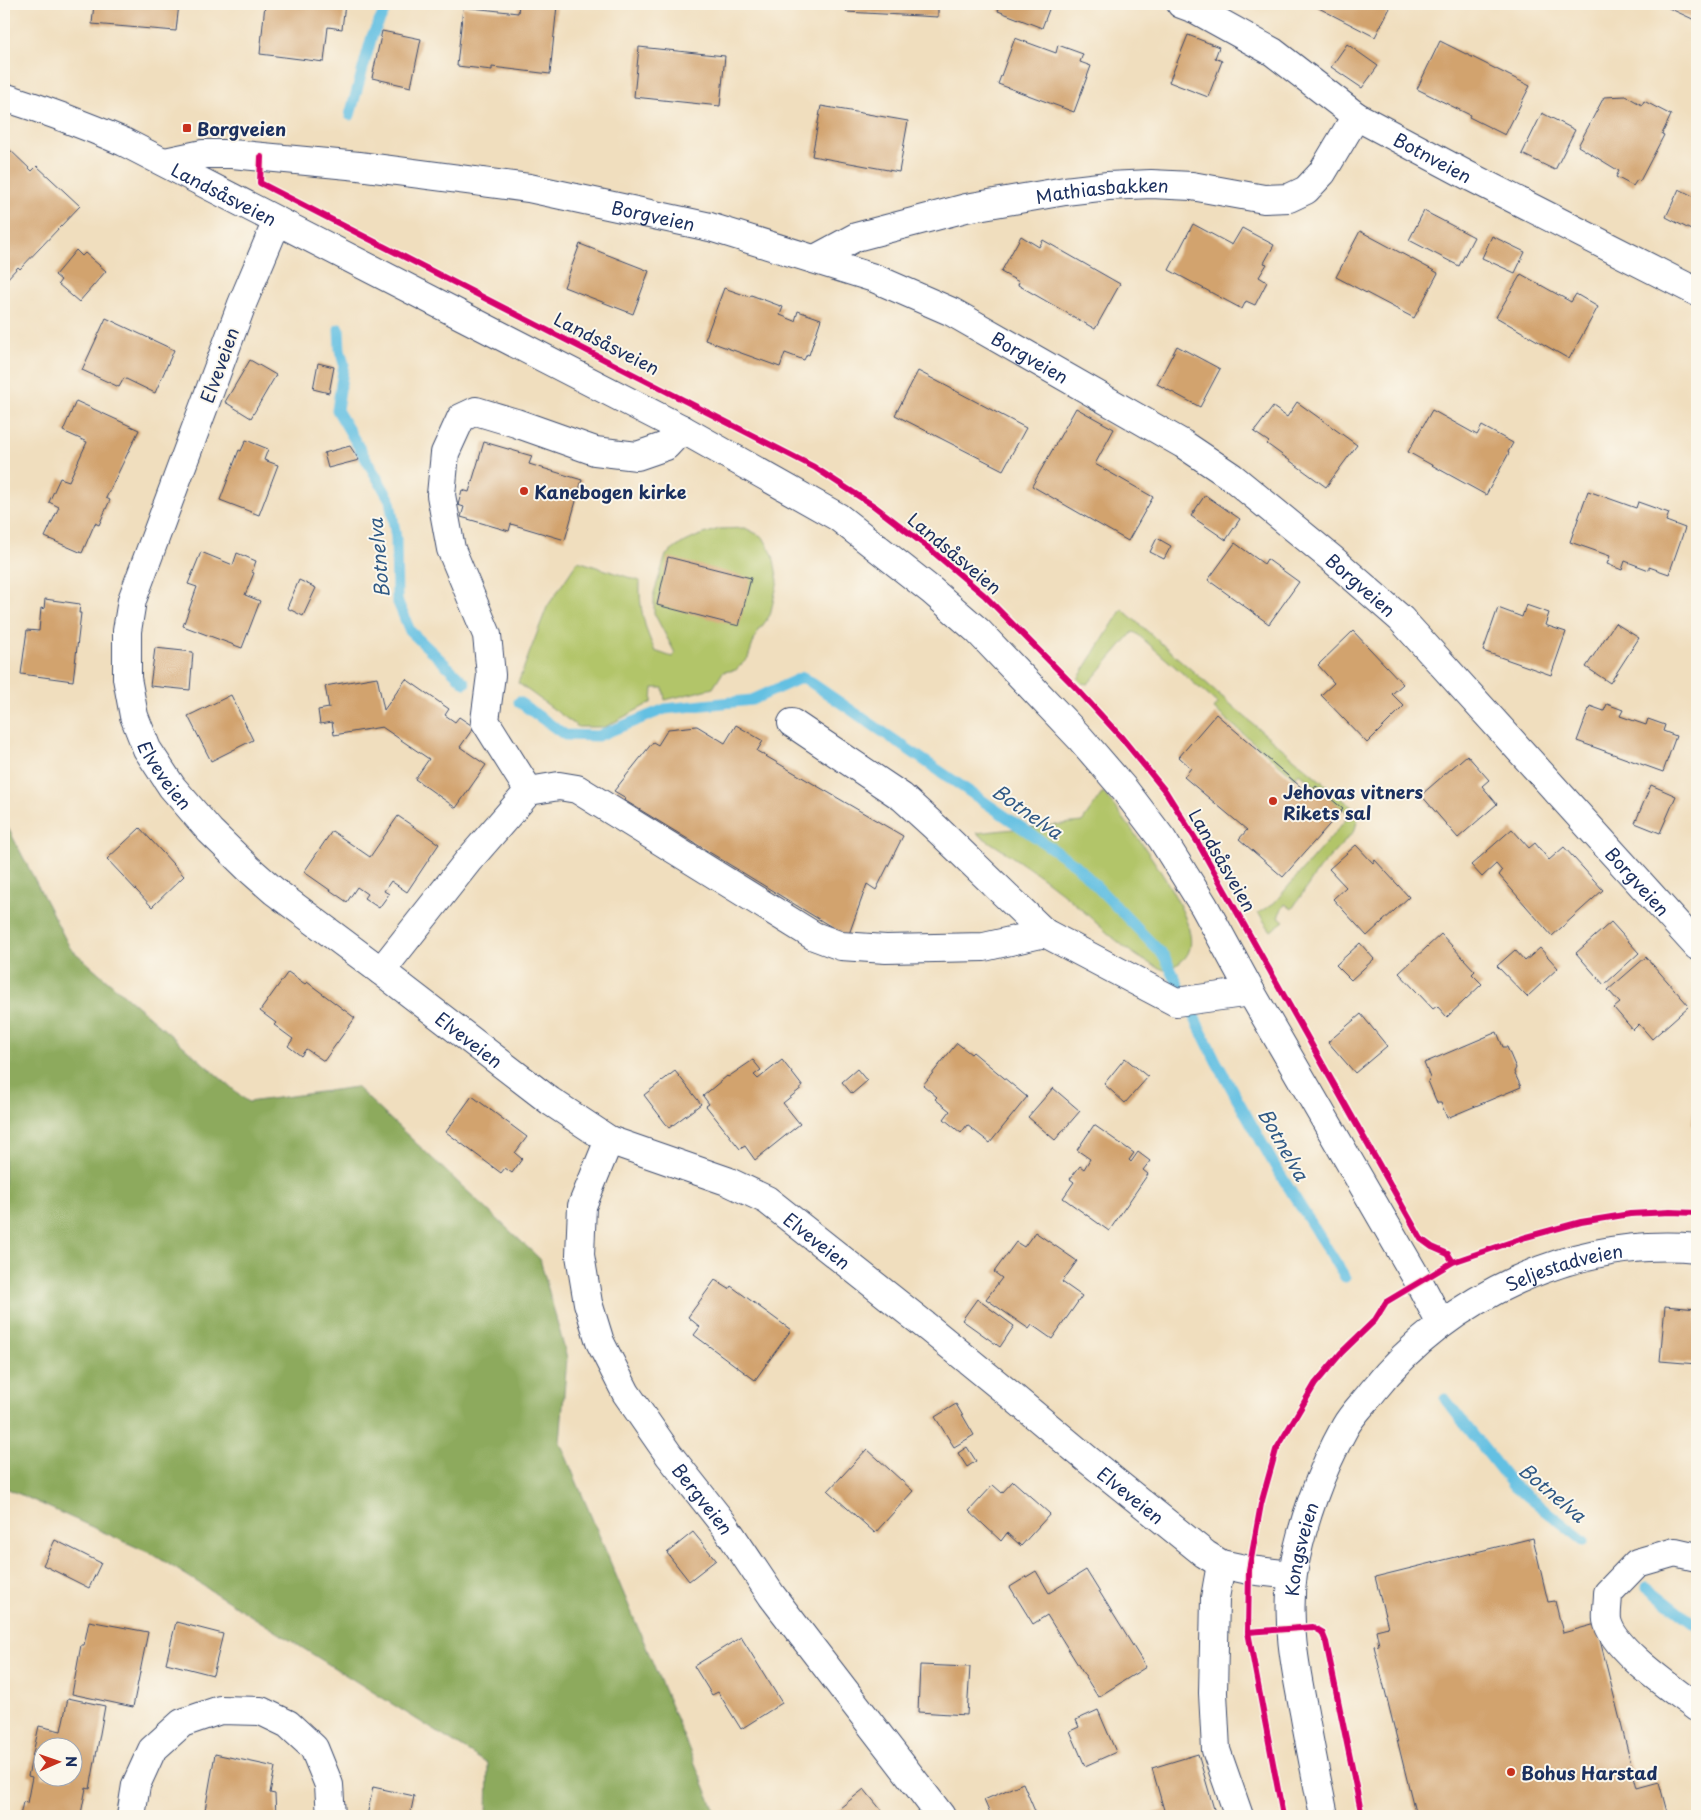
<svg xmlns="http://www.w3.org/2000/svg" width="1701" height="1820" viewBox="0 0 1701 1820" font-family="'Playpen Sans',sans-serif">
  <rect width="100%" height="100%" fill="#fbf7ec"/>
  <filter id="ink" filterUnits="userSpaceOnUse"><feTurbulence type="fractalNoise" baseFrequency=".02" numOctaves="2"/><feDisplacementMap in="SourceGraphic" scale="10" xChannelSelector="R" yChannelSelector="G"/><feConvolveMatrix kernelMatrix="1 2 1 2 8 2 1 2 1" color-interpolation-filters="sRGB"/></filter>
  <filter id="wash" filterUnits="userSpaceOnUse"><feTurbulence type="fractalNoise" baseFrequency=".0096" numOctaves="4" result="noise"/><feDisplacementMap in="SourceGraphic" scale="20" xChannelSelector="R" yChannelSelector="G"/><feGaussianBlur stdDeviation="1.12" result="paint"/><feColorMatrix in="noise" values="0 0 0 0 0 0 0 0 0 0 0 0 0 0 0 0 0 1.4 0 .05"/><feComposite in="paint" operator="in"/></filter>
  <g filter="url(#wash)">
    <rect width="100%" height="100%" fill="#f0debe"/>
    <!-- green -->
    <path fill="#b2c569" stroke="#667a64" d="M745,528L763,537L773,555L778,581L770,615L756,635L748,658L736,670L723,672L713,688L665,700L663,688H653L652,702L605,727H578L518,683L547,607L578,561L640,581C639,606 644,628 655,651L672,657L675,653L654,613V593L666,555L681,544L698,536L719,529Z
      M1122,609L1252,723L1359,813L1355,830L1319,869L1292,909L1285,904L1278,916L1284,921L1271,931L1258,913L1274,903L1350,815L1299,773L1295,778L1214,709L1218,704L1136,633L1133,632L1088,684L1082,683L1078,679Z
      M1103,792C1124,819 1203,918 1189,951C1186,960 1175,966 1167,971C1127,958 1093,917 1061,892C1034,870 1005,852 976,833L1082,822Z"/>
    <!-- forest -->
    <path fill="#8daa5d" stroke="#546c5e" d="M4,820L70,948L248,1102L356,1087L540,1259L567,1358L560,1442L717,1816H487L488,1764L154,1555L6,1488L4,1494Z"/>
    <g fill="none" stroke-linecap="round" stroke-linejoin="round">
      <!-- stream -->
      <path stroke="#63c0e2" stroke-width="11" d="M350,115L372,36L388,4
        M339,329L340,350L344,364L337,410L390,500L396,538L397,600L410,631L465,683
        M519,702L565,735L598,736L665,709L752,700L803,677L1076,865L1164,956L1216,1061L1275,1166L1345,1277
        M1445,1399L1512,1484L1583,1540
        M1647,1587L1697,1626"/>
    </g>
    <g id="blocks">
      <!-- building -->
      <path fill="#d2a36e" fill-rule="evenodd" d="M94,4H179L176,31L92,24Z
        M265,4H345L342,29L328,27L324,62L260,54Z
        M519,4L557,5L550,74L492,67V70L457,66L463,7L518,13Z
        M846,4H938V17L846,12Z
        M1001,4H1051L1042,28L998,11Z
        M1311,4H1392L1375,37Z
        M1660,4H1697V21Z
        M382,31L421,39L411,87L372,78Z
        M1188,35L1219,47L1215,58L1222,61L1208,97L1169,82Z
        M1015,38L1056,53L1058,45L1083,54L1080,62L1091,66L1074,112L998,84Z
        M1440,41L1530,86L1505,135L1469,117L1470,115L1417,89Z
        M1347,44L1378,66L1362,88L1331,67Z
        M639,47L725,56L720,106L634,97Z
        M1626,96L1642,105L1644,101L1671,115L1662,134L1664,135L1640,181L1637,180L1633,186L1616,177L1619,171L1578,146L1604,97Z
        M821,106L908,121L899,172L812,156Z
        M1542,113L1575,130L1555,170L1522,154Z
        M7,147L32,171L37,166L80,206L20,269L18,267L5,281L4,222L7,219L4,217V151Z
        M1679,189L1697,198V218L1691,230L1666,217Z
        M1424,211L1474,237L1459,266L1409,240Z
        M1193,224L1232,245L1242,228L1274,245L1264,263L1267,264L1259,277L1267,282L1255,305L1246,301L1242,309L1169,270Z
        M1360,231L1438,273L1414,318L1336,277Z
        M1021,236L1039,247L1043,240L1120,284L1095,329L1018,285L1019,282L1001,272Z
        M1492,236L1525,252L1515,273L1482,258Z
        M580,244L649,271L633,314L564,287Z
        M76,250L82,256L85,253L106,271L79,302L58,284L61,280L55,275Z
        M1521,274L1571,302L1576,294L1598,307L1569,359L1496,317Z
        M724,288L750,297L751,295L783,307L780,315L795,321L798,311L821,319L809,355L807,354L804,360L785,353L780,367L705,340Z
        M106,318L174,350L155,393L124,378L119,387L82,370Z
        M1177,346L1220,369L1200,407L1157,384Z
        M250,360L276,375L251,418L225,402Z
        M318,363L334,367L329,393L313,389Z
        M918,371L1026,428L1003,470L895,415Z
        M76,401L139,430L106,498L110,500L99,525L95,523L82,553L45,537L59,507L49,502L60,478L69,481L87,442L63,431Z
        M1297,402L1357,445L1326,487L1267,444L1269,442L1254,432L1273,407L1287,417Z
        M1076,408L1114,429L1095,464L1153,497L1128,541L1032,486Z
        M1432,410L1477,435L1482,426L1513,443L1508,452L1509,453L1486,495L1408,452Z
        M246,440L268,449L264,460L278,465L259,515L220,500L239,450L241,451Z
        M484,442L532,456L529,464L582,480L565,540L511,524L509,531L461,517L464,507L458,505L462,490L469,492Z
        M350,446L359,460L328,468L324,453Z
        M1588,491L1636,508L1638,502L1669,513L1666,521L1685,528L1669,574L1649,567V570L1625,561L1622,570L1607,564L1610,556L1570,542Z
        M1205,495L1240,519L1226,540L1191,516Z
        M1157,538L1171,546L1164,559L1150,552Z
        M1235,543L1264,564L1267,559L1299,582L1269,624L1208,580Z
        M201,552L233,565L237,553L256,561L252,572L254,573L245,595L260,601L242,648L183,626L197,587L188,584Z
        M668,557L751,578L739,626L657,605Z
        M299,580L316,588L303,616L287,608Z
        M45,599L80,604L79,613H81L73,681L21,674L27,630L39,631L41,608L44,609Z
        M1526,605L1549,613L1545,625L1566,632L1551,675L1483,651L1498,608L1522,617Z
        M1615,623L1639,638L1610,683L1586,667Z
        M1353,631L1403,684L1392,694L1404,706L1367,743L1321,695L1334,683L1318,665Z
        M155,648L193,652L190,690L150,686Z
        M377,677L384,710L406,679L449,709L445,715L455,722L459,717L474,727L460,747L486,765L456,808L415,779L429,759L382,727L334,735L332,722L320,724L318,710L329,708L325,686Z
        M231,695L253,740L211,761L188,716Z
        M1607,704L1623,710L1620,716L1646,725L1648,719L1665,725L1663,731L1676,736L1663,772L1577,741L1590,706L1604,711Z
        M1216,714L1309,794L1316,786L1343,809L1283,877L1239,839L1247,830L1184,777L1191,768L1179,757Z
        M736,725L763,741L757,751L903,836L876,890L867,884L848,937L624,800L626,798L614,791L653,742L658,745L668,729L697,726L725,743Z
        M1467,755L1489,780L1482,786L1497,804L1458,838L1421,795Z
        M1651,785L1676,796L1660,833L1635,823Z
        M398,816L439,844L407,892L391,881L384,891L389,894L379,908L364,898L367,894L357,887L347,902L304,872L332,831L370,857Z
        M140,828L184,876L152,907L107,859Z
        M1512,829L1529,848L1535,843L1549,860L1564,847L1603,890L1552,936L1499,875L1502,871L1496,864L1482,877L1471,865Z
        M1356,845L1373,863L1375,860L1409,897L1367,936L1333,899L1346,887L1329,869Z
        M1611,922L1639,953L1604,985L1576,953Z
        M1441,934L1475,971L1472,974L1482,984L1447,1017L1437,1006L1433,1009L1399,973Z
        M1360,943L1374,959L1351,980L1336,965Z
        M1540,948L1558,968L1527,997L1497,966L1515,950L1525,961Z
        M1646,957L1689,1006L1652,1039L1639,1024L1633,1030L1614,1008L1620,1003L1608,990Z
        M288,972L305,984L307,982L355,1018L324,1061L306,1049L301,1056L288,1046L293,1039L274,1025L276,1023L260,1011Z
        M1361,1014L1387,1046L1355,1073L1328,1042Z
        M1497,1032L1503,1047H1507L1516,1068L1514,1072L1521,1087L1447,1118L1441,1103H1437L1428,1081L1430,1078L1424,1063Z
        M957,1043L971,1054L973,1052L1027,1097L990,1143L967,1125L961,1133L944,1119L950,1111L935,1099L937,1097L923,1085Z
        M1125,1058L1148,1077L1125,1103L1104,1084Z
        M753,1060L761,1070L754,1075L758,1079L782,1060L803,1087L783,1103L800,1124L755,1160L745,1146L740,1149L706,1106L709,1104L703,1096L727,1076L728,1077Z
        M857,1069L867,1081L852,1094L842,1082Z
        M675,1071L701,1104L669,1128L644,1095Z
        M1696,1082H1697V1124H1692Z
        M1053,1088L1080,1111L1055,1140L1028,1117Z
        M472,1096L527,1137L515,1153L522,1159L512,1173L505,1168L501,1173L446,1132Z
        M1094,1125L1134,1153L1129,1160L1131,1162L1138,1152L1150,1161L1143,1170L1148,1174L1109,1231L1063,1198L1074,1182L1070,1179L1080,1166L1084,1169L1090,1159L1077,1150Z
        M1035,1232L1077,1261L1062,1282L1082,1296L1052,1339L1032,1325L1029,1329L986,1299L1002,1278L994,1272L1016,1242L1024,1247Z
        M715,1280L729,1289L731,1286L791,1330L755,1380L694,1335L700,1327L688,1317Z
        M977,1299L1014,1326L1000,1347L962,1320Z
        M1665,1306L1697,1309V1364L1660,1361Z
        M956,1404L974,1435L954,1447L935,1417Z
        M967,1447L976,1461L967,1467L958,1453Z
        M867,1449L913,1491L875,1533L828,1491Z
        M1013,1481L1050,1514L1021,1546L1007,1533L1001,1541L969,1511L993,1485L1002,1493Z
        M693,1532L716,1560L689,1581L667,1553Z
        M1533,1538L1548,1602L1555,1601L1563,1633L1596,1624L1637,1788L1659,1782L1668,1816H1416L1374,1646L1379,1645L1376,1630L1388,1627L1375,1577Z
        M55,1540L101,1563L89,1588L43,1565Z
        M1086,1570L1146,1667L1098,1697L1047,1615L1033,1624L1010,1587L1036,1571L1049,1593Z
        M89,1621L148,1632L133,1707L72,1694L81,1645H84Z
        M176,1622L223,1634L213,1675L166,1663Z
        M741,1637L782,1703L741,1729L718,1692L712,1695L694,1666Z
        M920,1665L970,1667L967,1715L918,1712Z
        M68,1698L105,1706L90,1789L86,1788L81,1814L86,1816H20L23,1802L27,1803L32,1777L28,1776L39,1726L61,1731ZM42,1748H72V1778H42Z
        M1098,1710L1116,1752L1085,1766L1070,1731L1079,1727L1076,1720Z
        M215,1754L275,1767L270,1793L275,1794L276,1816H204Z
        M1198,1754L1216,1816H1154V1813L1164,1810L1152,1768Z
        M1023,1783L1037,1816H991L984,1800Z
        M373,1787L414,1796L410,1816H367Z
        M864,1789L886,1816H830Z"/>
    </g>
  </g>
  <g filter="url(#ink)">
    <use href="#blocks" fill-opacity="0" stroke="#3b496c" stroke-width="1"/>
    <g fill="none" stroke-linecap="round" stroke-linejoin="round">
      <defs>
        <g id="minor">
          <path id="s1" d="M1181,4L1197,10L1273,52L1356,116L1467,175L1697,292"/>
          <path id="s2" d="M4,97C45,110 85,125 124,142L682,429L838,517L932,591L978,631L1080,738L1124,789L1162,839L1204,906L1251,992L1419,1282L1441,1324"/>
          <path id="s3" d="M165,162L203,154H232L359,166L529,188L710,227L874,278L952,312L1183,444L1232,477L1331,558L1401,619L1697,946"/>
          <path id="s4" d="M277,221L242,304L132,600L127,631V678L134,716L147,749L172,787L210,831L249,869L274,891L381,971L550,1101L609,1140L727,1181L767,1200L931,1330L1013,1397L1087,1459L1205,1554L1221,1564L1249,1570L1292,1575"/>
          <path id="s5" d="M815,259L856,237L966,208L1065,191L1108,186L1151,184L1192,186L1264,199L1289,198L1306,190L1322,173L1356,116"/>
          <path d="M792,723L902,797L935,827L1045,933L1176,1002L1251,992"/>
          <path d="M529,791L559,786L577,789L814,936L841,946L886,949L984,947L1045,933"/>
          <path d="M381,971L468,861L529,791L485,721L491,675L487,635L451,549L441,495L445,453L461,418L476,411L516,423L595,451L637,456L666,446L682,429"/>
          <path id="s6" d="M609,1140L582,1206L580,1255L588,1303L600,1342L626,1393L669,1455L725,1526L772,1596L941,1816"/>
          <path d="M1697,1557L1675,1552L1637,1563L1608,1593C1608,1602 1606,1612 1607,1620C1612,1649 1674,1690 1697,1708"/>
          <path d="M1221,1564L1215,1598L1213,1693L1216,1750L1239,1816"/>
          <path d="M131,1816L136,1785L152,1750L182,1723L220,1710L261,1711L288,1724L314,1748L329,1785L331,1816"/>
          <path id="s7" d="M1324,1816C1317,1781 1310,1747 1304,1712C1295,1667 1286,1619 1293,1573C1301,1525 1321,1470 1345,1427C1352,1414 1364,1403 1373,1391C1448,1296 1575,1237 1697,1248"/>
        </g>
      </defs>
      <!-- minor casing -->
      <use href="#minor" stroke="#3b496c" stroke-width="30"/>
      <!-- minor -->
      <use href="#minor" stroke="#fff" stroke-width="28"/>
      <defs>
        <path id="cycleway" d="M261,157L260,183L814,467L874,506L925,545L984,595L1078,690L1121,737L1166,792L1198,843L1421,1239L1432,1247L1448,1254L1453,1262
          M1248,1632L1313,1627L1322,1632L1326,1642L1362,1816
          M1283,1816L1248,1632L1249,1570L1261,1504L1276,1450L1315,1384L1341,1353L1375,1320L1386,1302L1453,1262L1526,1237L1581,1222L1630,1214L1670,1212L1697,1213"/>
      </defs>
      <!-- cycleway casing -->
      <use href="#cycleway" stroke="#fbf7ec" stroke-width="9"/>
      <!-- cycleway -->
      <use href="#cycleway" stroke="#d6006c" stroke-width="6"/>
    </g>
  </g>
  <!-- markers -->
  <g fill="#c8321e" stroke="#fbf7ec" stroke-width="2">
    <rect x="182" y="123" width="10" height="10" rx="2.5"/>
    <circle cx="524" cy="491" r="5"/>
    <circle cx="1273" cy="801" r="5"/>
    <circle cx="1511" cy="1772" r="5"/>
  </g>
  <g text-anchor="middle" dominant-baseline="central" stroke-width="4" stroke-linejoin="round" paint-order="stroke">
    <!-- poi labels -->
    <g font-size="18" font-weight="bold" fill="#1b2f5e" stroke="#fbf7ec" text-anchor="start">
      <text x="197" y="128">Borgveien</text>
      <text x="534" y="491">Kanebogen kirke</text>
      <text x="1283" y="791">Jehovas vitners<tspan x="1283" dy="21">Rikets sal</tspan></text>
      <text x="1521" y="1772">Bohus Harstad</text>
    </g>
    <!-- street labels -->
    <g font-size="18" fill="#1b2f5e" stroke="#fbf7ec">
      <text stroke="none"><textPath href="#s1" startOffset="296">Botnveien</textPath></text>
      <text stroke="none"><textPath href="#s5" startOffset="298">Mathiasbakken</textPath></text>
      <text stroke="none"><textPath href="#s2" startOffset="241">Landsåsveien</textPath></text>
      <text stroke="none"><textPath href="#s3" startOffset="494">Borgveien</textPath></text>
      <text transform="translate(607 343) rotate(27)">Landsåsveien</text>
      <text stroke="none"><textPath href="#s3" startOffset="899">Borgveien</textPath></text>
      <text transform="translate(219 365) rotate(-70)">Elveveien</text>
      <text transform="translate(955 553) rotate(40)">Landsåsveien</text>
      <text stroke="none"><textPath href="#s3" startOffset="1302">Borgveien</textPath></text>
      <text stroke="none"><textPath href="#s4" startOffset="590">Elveveien</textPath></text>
      <text transform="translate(1223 860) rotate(60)">Landsåsveien</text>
      <text stroke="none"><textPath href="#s3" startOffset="1708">Borgveien</textPath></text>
      <text stroke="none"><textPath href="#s4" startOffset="995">Elveveien</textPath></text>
      <text stroke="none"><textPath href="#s4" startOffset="1401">Elveveien</textPath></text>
      <text stroke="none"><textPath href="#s7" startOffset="680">Seljestadveien</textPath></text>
      <text stroke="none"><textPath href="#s4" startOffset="1805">Elveveien</textPath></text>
      <text stroke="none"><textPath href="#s6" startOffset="398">Bergveien</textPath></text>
      <text stroke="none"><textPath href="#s7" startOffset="271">Kongsveien</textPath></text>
    </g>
    <!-- water labels -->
    <g font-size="19" font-style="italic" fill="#315a86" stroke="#fbf7ec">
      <text transform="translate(378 558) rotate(-95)">Botnelva</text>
      <text transform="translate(1028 811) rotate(35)">Botnelva</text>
      <text transform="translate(1284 1144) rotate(60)">Botnelva</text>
      <text transform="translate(1553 1492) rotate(40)">Botnelva</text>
    </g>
  </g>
  <!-- margin -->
  <rect width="1701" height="1820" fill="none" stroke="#fbf7ec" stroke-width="20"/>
  <!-- north arrow -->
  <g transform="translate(58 1762) rotate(88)"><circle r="24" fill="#fbf7ec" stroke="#a1a7b3"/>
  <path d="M0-4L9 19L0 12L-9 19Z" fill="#c8321e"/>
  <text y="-8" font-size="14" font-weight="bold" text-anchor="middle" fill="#1b2f5e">N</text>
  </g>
</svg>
